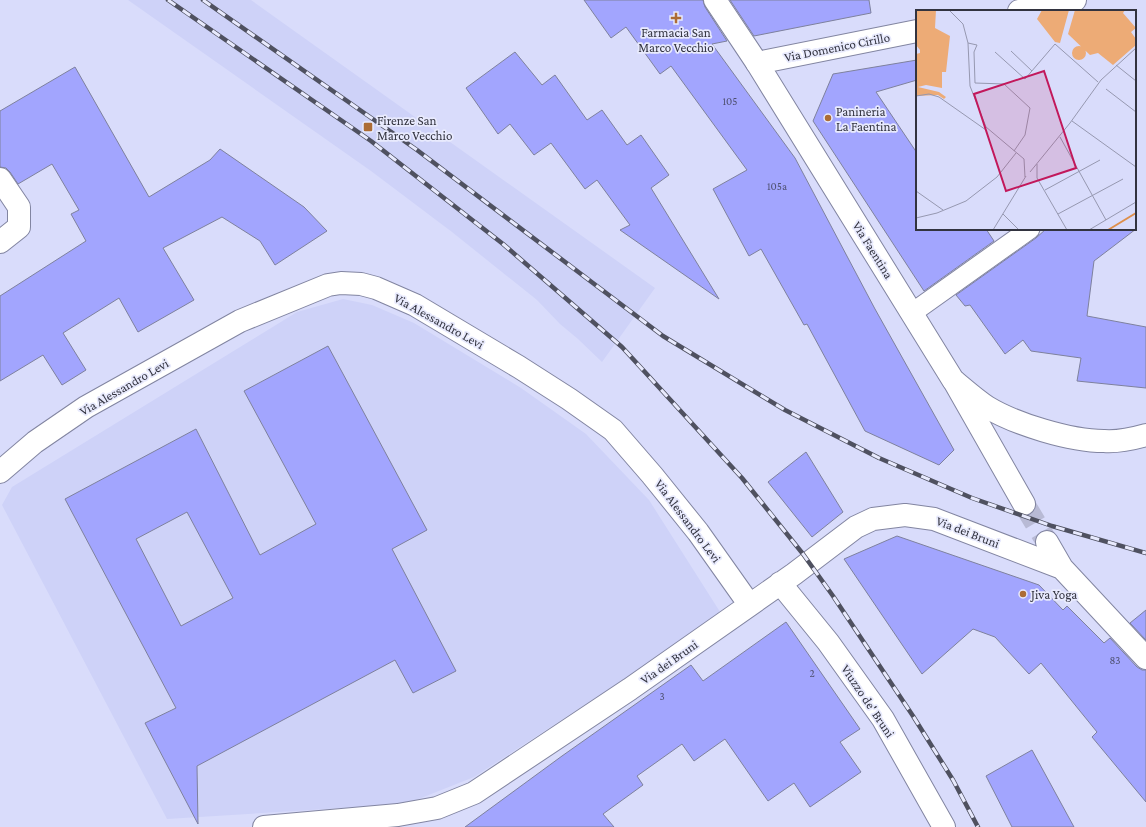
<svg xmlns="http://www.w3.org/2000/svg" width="1146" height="827" viewBox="0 0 1146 827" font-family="'Crimson Pro',serif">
  <rect width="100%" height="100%" fill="#d9dcfb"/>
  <!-- built -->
  <path fill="#ced2f8" d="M128,0H251L655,288L602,362L578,339L560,324L537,300L452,232L371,171Z
    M343,299L372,305L414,323L521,388L586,434L649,500L722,615L474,777L406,804L167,819L2,505L12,487L297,312Z"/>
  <!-- building -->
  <path fill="#a2a5fe" stroke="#7e819d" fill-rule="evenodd" d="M584,0H703L705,7L727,41L712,44L795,158L875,309L954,450L939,465L865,431L807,324L804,325L761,249L749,256L713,189L747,170L671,66L660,74L626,27L611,38Z
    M730,0H869L871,13L754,36Z
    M515,52L542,85L555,75L587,120L602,110L627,145L641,135L669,175L651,188L719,299L620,230L630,225L597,180L585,189L551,143L534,155L510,124L498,134L466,88Z
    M917,60V80L876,92L917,153V229H986L994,241L924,291L813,121L833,74Z
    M75,67L149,197L210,160L220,149L304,207L327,231L275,265L260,241L222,217L163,248L194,300L138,332L119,298L63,333L86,370L62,385L43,355L0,381V296L86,241L71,214L79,210L52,164L18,184L10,172L6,168L0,167V111Z
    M1046,229H1136L1094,261L1087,316L1146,327V388L1077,381L1081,358L1031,351L1023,340L1005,354L970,305L965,306L956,295L1036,238Z
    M328,346L427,530L392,549L456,671L413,693L395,660L197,766L198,824L145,723L176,708L65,499L196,429L260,555L316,524L244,391ZM187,512L233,598L181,626L136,539Z
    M806,452L843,512L812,537L768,482Z
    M897,536L1039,585L1063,610L1067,606L1104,643L1110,638L1137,667L1142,670H1146V802L1092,737L1097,732L1041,663L1029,674L995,637L973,629L922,674L844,559Z
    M1146,610V640L1130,623Z
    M786,622L860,729L840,742L861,772L810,807L794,783L768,801L725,739L694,761L682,744L637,776L643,785L603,814L614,827H465L562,756L691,665L703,681Z
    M1032,750L1074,827H1012L986,776Z"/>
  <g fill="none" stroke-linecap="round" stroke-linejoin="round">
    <!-- street-tunnel -->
    <path stroke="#b8bad5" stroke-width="22" stroke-dasharray="22 11" stroke-linecap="butt" d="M1024,504L1047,542"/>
    <defs>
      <path id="lane" d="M912,313L1030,229"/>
      <path id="street" d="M1019,11L1075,0
        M757,63L917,31
        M0,179L19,207V227L0,242
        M954,381L1024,504
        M0,472L35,442L86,407L240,321L328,285L341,283L361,284L376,288L415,305L519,367L569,399L613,430L652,475L698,532L749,604
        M1047,542L1062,568L1146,658
        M780,583L828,642L883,719L944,827
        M264,827L398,815L437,808L474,793L630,689L794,574L856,527L873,519L905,515L934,519L1062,568"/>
      <path id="secondary" d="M715,0L757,63L953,380C964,389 975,399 987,407C1015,424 1070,441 1104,441C1118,442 1132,439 1146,435"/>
    </defs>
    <!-- lane casing -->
    <use href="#lane" stroke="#8285a1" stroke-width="21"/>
    <!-- street casing -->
    <use href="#street" stroke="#8285a1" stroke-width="24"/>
    <!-- secondary casing -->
    <use href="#secondary" stroke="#8285a1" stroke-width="24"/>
    <!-- lane -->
    <use href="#lane" stroke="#fff" stroke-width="19"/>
    <!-- street -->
    <use href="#street" stroke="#fff" stroke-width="22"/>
    <!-- secondary -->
    <use href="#secondary" stroke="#fff" stroke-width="22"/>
    <defs>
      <path id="rail" d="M168,0L371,141L503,244L622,347L742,478L803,554L833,596L913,716L953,780L978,827
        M203,0L417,150L663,336L785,410L879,458L972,498L1052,526L1146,553"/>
    </defs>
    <!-- rail casing -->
    <use href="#rail" stroke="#4f5160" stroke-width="4.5"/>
    <!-- rail -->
    <use href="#rail" stroke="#e8eafd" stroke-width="3" stroke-dasharray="9" stroke-linecap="butt"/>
  </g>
  <!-- markers -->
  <g fill="#ac6c35" stroke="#e8eafd" stroke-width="1.5">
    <path d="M674 12h4v4h4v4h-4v4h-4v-4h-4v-4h4z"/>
    <circle cx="828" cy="118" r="4"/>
    <rect x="363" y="122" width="10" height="10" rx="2"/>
    <circle cx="1023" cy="594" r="4"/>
  </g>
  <g text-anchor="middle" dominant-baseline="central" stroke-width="3.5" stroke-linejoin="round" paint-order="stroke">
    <!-- number labels -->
    <g font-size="11" fill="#4e506f">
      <text x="730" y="101">105</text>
      <text x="777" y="186">105a</text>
      <text x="1115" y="660">83</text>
      <text x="812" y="673">2</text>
      <text x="662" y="696">3</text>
    </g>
    <!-- poi labels -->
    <g font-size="13" fill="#32333f" stroke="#e8eafd" text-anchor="start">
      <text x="676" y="32" text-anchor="middle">Farmacia San<tspan x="676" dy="15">Marco Vecchio</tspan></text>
      <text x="836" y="111">Panineria<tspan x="836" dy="15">La Faentina</tspan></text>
      <text x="377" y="120">Firenze San<tspan x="377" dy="15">Marco Vecchio</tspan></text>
      <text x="1031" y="594">Jiva Yoga</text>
    </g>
    <!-- street labels -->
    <g font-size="13" fill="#32333f" stroke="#e8eafd">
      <text transform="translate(837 47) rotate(-11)">Via Domenico Cirillo</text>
      <text transform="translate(873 250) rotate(58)">Via Faentina</text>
      <text transform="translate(439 321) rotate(29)">Via Alessandro Levi</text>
      <text transform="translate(124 387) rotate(-30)">Via Alessandro Levi</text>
      <text transform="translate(688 521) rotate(53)">Via Alessandro Levi</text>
      <text transform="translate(968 532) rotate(21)">Via dei Bruni</text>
      <text transform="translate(669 662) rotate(-35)">Via dei Bruni</text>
      <text transform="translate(868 701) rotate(56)">Viuzzo de' Bruni</text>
    </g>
  </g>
  <!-- overview -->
  <g transform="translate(916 10)">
    <rect width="220" height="220" fill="#d9dcfb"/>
    <path d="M0,0H20L19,18L34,26L30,62H26V78L10,75L2,77L23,82L30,87L28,89L22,85L0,86V44L4,43V40L0,35ZM126,0H153L144,33L139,32L121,9ZM159,0H209L207,3L220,18L215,22L220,29V35L197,55L182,43L174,45L152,24ZM156 43a7 7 0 1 1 14 0a7 7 0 1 1-14 0Z" fill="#edab76"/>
    <path fill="none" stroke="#de8f4b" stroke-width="2" d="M192,220L220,203"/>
    <path fill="none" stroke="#9698b0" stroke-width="1" d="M33,0L47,14L52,33L54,76L70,117L108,149L109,167M52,33L61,35L58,42L59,73L88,74L114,98L109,125L98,141M95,41L116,61M79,42L109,69L139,34L182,72M200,55L220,71M190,79L220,102M0,86L13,84L23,87L70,120M156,111L220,157M144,127L190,210M121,154V168L151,220M114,162L154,113L185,70L220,38M129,180L184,150M0,181L27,200M87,204L103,220M142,204L207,169M0,208L21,203L50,191L81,167L100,143M77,220L110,166M173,220L220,192"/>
    <path fill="#c2185b" fill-opacity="0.15" stroke="#c2185b" stroke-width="2" d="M128,61L160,158L90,181L58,84Z"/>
    <rect width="220" height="220" fill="none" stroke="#32333f" stroke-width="2"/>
  </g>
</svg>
